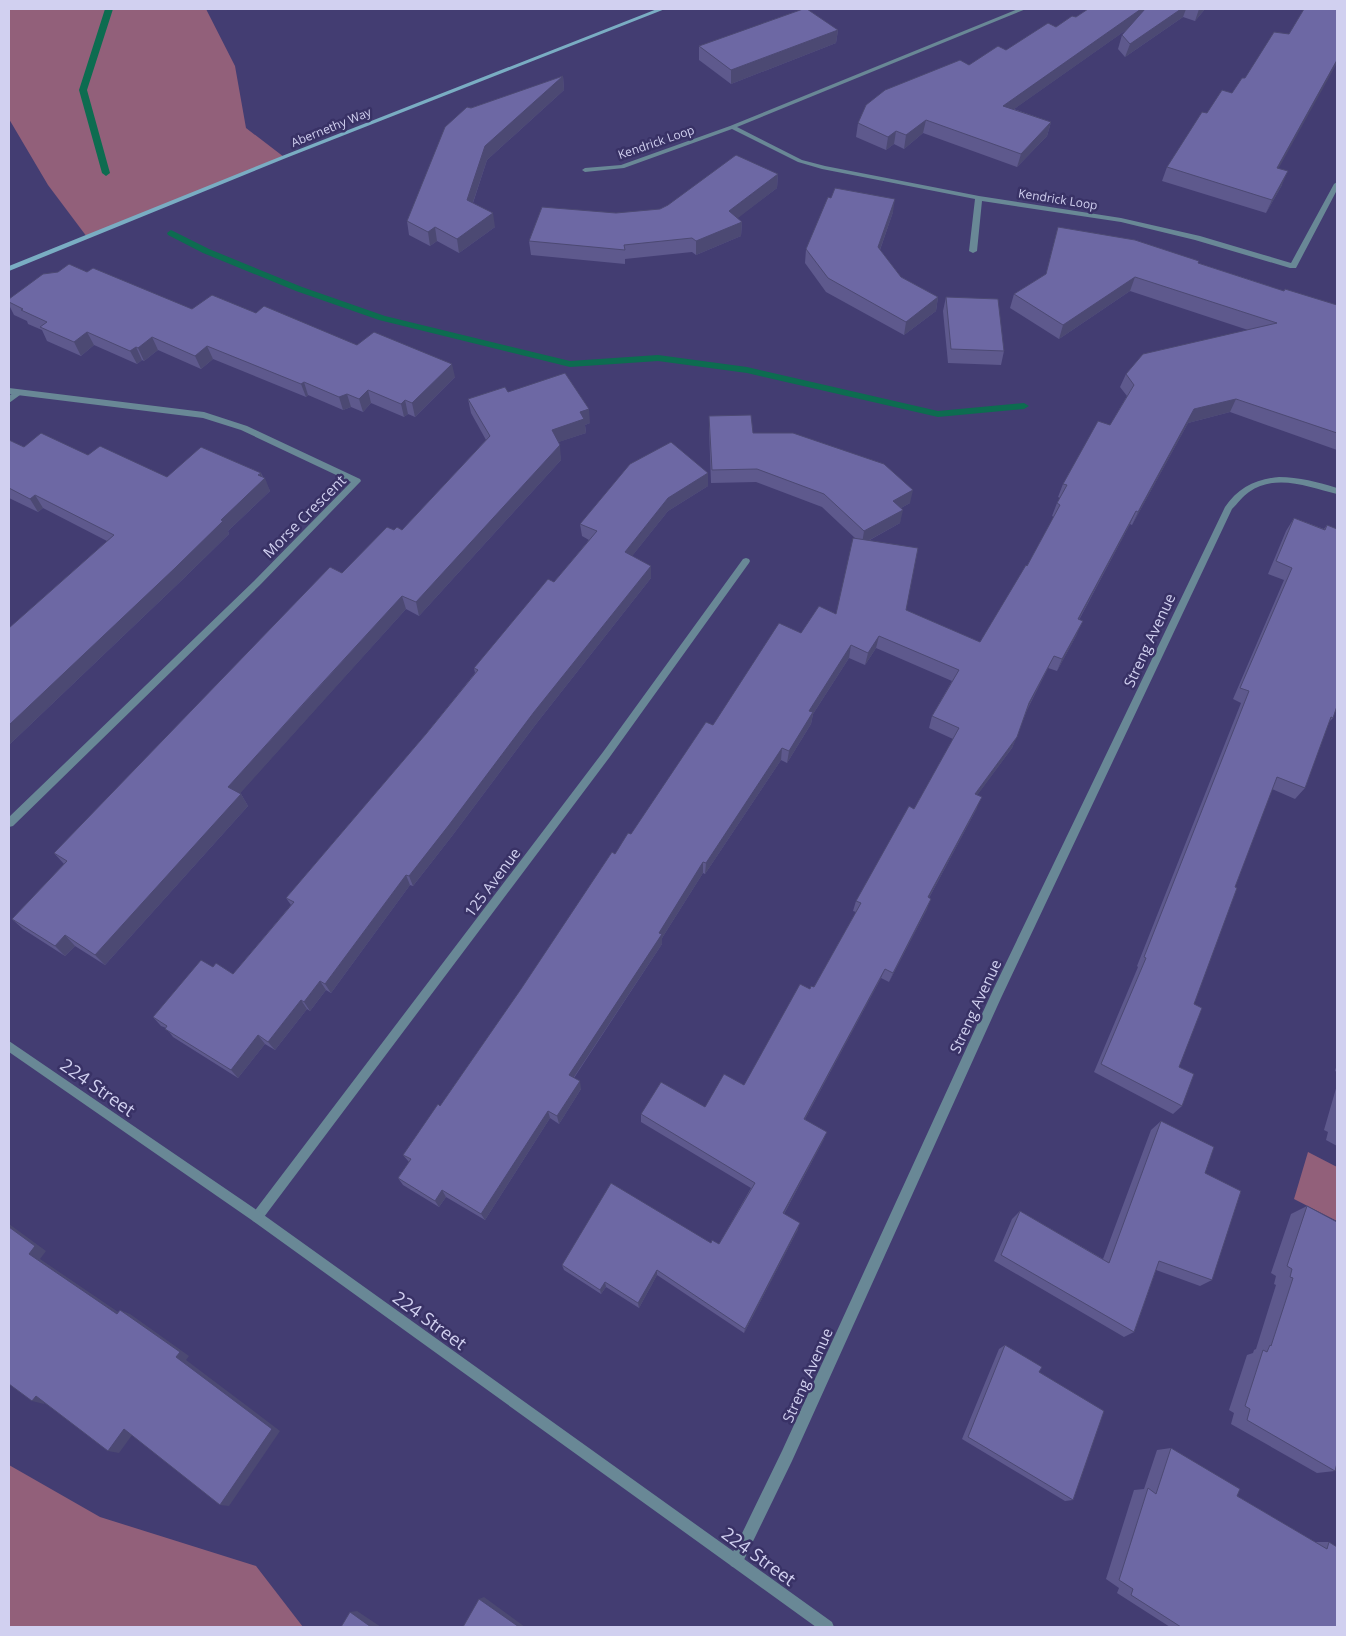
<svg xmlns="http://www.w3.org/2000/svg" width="1346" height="1636" viewBox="0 0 1346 1636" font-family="'Open Sans',sans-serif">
  <rect width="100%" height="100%" fill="#433d72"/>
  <!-- green -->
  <path fill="#92607a" d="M9,9H206L235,66L246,128L284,157L87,237L48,185L9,119Z
    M1308,1152L1337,1167V1221L1294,1199Z
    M9,1465L100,1517L256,1566L303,1627H9Z"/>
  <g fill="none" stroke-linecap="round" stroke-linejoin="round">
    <!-- stream -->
    <path fill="#0d6c50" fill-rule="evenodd" d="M105,9H113L87,90L110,173L106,176L102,173L79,90Z
      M171,230L209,249L302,287L385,316L570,361L658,355L747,367L938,411L1024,403L1029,406L1024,409L938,417L747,373L658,361L570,367L379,320L296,291L203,253L168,235L167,233Z"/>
    <!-- service -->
    <path fill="#698896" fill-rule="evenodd" d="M17,390L21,393L20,395L9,403V396Z"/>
    <!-- minor -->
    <path fill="#698896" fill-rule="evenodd" d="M1018,9H1026L737,127L802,160L825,166L979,196L1121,218L1200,236L1291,263L1334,184L1337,182V190L1296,268H1290L1195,240L1121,222L982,201L977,251L973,253L969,251L975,199L822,169L798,162L732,129L624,168L585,172L582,170L585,168L621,165L730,126Z
      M9,388L204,412L247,426L360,479L361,481L260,585L13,826L9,827V817L254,581L351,482L241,430L203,418L9,394Z
      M1279,477C1299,477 1318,482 1337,488V494C1309,487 1276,473 1249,492C1243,496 1238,503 1232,509L1001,998L792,1461L741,1566L736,1568L731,1566L729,1561L731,1556L782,1451L993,990L1225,507C1238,488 1256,479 1279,477Z
      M746,558L749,559L750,561L749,563L609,758L261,1221L257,1223L253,1221L251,1217L253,1213L603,752L743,559Z"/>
    <!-- tertiary -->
    <path fill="#698896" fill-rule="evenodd" d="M9,1041L261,1213L832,1622L834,1627H816L253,1221L9,1052Z"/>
    <!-- secondary -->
    <path fill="#7aadc3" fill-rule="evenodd" d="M657,9H665L286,158L9,271V266L282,156Z"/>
  </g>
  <!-- wall -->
  <path fill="#5e598d" d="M1088,9H1205L1195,21L1183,17L1125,57L1118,49L1122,35L1126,30L1014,109L1051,122L1047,136L1017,167L923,133L904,149L894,144L886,150L856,137L858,123L969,65L1006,50L1056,27L1076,17Z
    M838,30L836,43L731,84L699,60V46Z
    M563,76L564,90L487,160L473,203L495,227L459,253L437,241L430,246L409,235L407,221L471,108Z
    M1207,113L1278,168L1282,185L1266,213L1162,181L1167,167Z
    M778,174L777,188L737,218L742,222L741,236L696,255L692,252L625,259V264L531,255L529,241L660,209Z
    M893,212L880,250L901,277L938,297L936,311L904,335L826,292L805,263L806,249Z
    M1058,227L1198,263L1284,291L1337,305V450L1230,412L1188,423L1132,525L1130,524L1079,620L1077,634L1057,671L1048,668L1027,710L1012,748L977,795V808L929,898L927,909L889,982L881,978L805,1119L824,1139L784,1214L798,1229L744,1333L657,1275L639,1308L606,1287L601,1294L564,1270L562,1265L711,1243L719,1244L751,1188L641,1122V1114L705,1107L744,1085L810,989L814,987L856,912L853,911L856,901L914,809L953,739L929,728L932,716L952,681L876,648L865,665L849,658L813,714L811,724L787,763L781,760L705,874L703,873L662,938V944L574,1078L581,1089L559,1124L550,1118L485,1220L446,1197L439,1207L403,1185L398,1178L409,1162L403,1155L440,1106L615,854L631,834L713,725L801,633L836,614L856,539L822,507L756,482L711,483L709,429V416L753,433L910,503L901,508L900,523L868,541L906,610L980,642L1027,566L1054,517L1052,516L1057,503L1060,498L1058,497L1063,484L1110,425L1127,396L1120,387L1126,374L1248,330L1130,291L1059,339L1010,308L1014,294L1046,274Z
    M87,272L192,309L256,313L455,377L415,417L408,414L404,417L371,403L363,412L351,407L343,410L308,395L306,397L213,359L201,369L158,350L144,361L142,360L137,364L94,345L81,356L47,341L42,330L28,324L27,321L14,315L9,305V299Z
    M946,297L1004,351L1001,365L948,363L943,311Z
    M508,392L590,423L585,425L586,433L558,442L561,460L419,616L406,609L319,705L239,794H241L248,806L105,965L75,946L65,956L23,929L12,919L64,864L54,853L342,573L394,530H402L486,440L471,413L468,399Z
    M9,440L24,447L88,455L167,477L261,473L270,491L228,531L229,534L182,580L9,745V628L107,541L43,508L38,512L9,498Z
    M708,473V486L668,511L632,556L651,578L536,724L452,836L413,886L410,885L331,993L326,990L310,1011L307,1009L275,1050L265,1044L238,1078L173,1037L166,1028L161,1026L153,1017L213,967L233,974L291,905L286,898L426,734L475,673L474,668L554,582L589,540L582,536L580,524Z
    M1294,518L1324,529L1327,525L1333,718L1328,723L1305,788L1295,799L1272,789L1235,887L1194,1004L1179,1067L1182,1106L1173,1114L1094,1072L1138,967L1137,966L1241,703L1233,699L1284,580L1268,574L1286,531Z
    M1337,1064V1072L1335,1071Z
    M1337,1085V1146L1326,1140L1328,1132L1324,1130Z
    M1161,1121L1212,1280L1200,1286L1156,1270L1134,1332L1124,1337L994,1261L1012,1219L1020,1211L1103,1259L1151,1130Z
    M1307,1206L1337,1222V1469H1336L1335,1471L1317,1473L1231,1424L1234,1413L1229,1410L1247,1355L1253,1353L1254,1350L1256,1349L1276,1285L1274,1284L1276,1276L1271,1273L1291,1214Z
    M1005,1345L1039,1372L1073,1500L1065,1501L962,1439L999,1349Z
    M1171,1448L1237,1496L1315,1542H1329L1337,1627H1170L1117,1593L1119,1588L1106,1579L1134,1490L1144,1489L1157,1450Z"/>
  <!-- shaded-wall -->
  <path fill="#4c4973" d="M1141,9H1149L1146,16L1000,119L1003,106Z
    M1181,9H1186L1183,17L1125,57L1130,44Z
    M1199,9H1205L1195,21Z
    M838,30L836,43L731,84V70Z
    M1337,60V63L1271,182L1277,168Z
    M563,76L564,90L487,160L469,214L467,200L485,146Z
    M926,120L923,133L904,149L906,135Z
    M1051,122L1047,136L1017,167L1021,154Z
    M896,131L894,144L886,150L888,137Z
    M1288,171L1282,185L1266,213L1272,200Z
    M778,174L777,188L729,225V211Z
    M895,199L893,212L876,261L878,247Z
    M493,213L495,227L459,253L457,239Z
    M742,222L741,236L696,255V241Z
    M435,227L437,241L430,246L428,232Z
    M1135,277L1130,291L1059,339L1063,325Z
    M938,297L936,311L904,335L906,322Z
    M87,332L94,345L81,356L74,342Z
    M152,337L158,350L144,361L138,348Z
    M207,346L213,359L201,369L195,356Z
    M136,347L142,360L137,364L130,351Z
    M452,364L455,377L415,417L412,403Z
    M304,382L308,395L306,397L301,384Z
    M368,390L371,403L363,412L359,399Z
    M347,394L351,407L343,410L339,397Z
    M1236,399L1230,412L1188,423L1132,525L1138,512L1194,409Z
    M405,400L408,414L404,417L401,404Z
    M589,409L590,423L585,425L586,433L553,444L552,430L580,412Z
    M560,445L561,460L419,616L416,602Z
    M261,473L263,480L265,478L270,491L228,531L229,534L182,580L9,745V725L221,520Z
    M708,473V486L668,511L625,565V552L668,498Z
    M913,490L910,503L890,514L893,501Z
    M35,495L43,508L38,512L30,499Z
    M903,510L900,523L862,544L864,531Z
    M1136,511L1130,524L1072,632L1078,619Z
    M651,566V578L536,724L452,836L413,886L409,876L534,712Z
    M402,596L406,609L235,799L228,787Z
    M1083,621L1077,634L1057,671L1062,659Z
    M879,636L876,648L865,665L868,653Z
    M851,645L849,658L813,714L811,724L787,763L789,751L809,711Z
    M1054,656L1048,668L1024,715L1029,703Z
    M1017,737L1012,748L970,805L975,794Z
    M782,748L781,760L705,874L706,863Z
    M241,794L248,806L105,965L95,955Z
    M982,797L977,808L924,907L928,897Z
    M703,862V873L662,938V944L570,1083L569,1075Z
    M406,875L410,885L331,993L325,984Z
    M931,899L927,909L889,982L893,973Z
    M65,935L75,946L65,956L55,946Z
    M885,969L881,978L801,1126L804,1119Z
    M320,981L326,990L310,1011L304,1002Z
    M301,1000L307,1009L275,1050L268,1042Z
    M258,1035L265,1044L238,1078L231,1070Z
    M580,1081L581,1089L559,1124L557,1116Z
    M548,1111L550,1118L485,1220L481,1214Z
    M827,1132L824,1139L781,1219L783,1213Z
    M442,1190L446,1197L439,1207L435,1201Z
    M800,1223L798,1229L744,1333L745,1329Z
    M9,1224L46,1251L40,1259L127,1318L117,1314L29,1254L9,1227Z
    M657,1270V1275L639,1308L638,1303Z
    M605,1282L606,1287L601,1294L600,1290Z
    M120,1310L130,1314L189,1356L186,1360L280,1431L229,1506L220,1505L176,1357Z
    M36,1396L48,1399L44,1404L32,1401Z
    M124,1429L135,1431L119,1453L108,1451Z
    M484,1597L525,1627H519L479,1599Z
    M357,1611L381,1627H371L350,1612Z"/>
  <!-- building -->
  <path fill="#6d68a4" stroke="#4c4973" d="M803,9H807L838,30L731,70L699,46Z
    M1088,9H1141L1003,106L1051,122L1021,154L926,120L906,135L896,131L888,137L858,123L866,105L885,90L960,60L969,65L998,46L1006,50L1048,23L1056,27L1072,16L1076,17Z
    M1145,9H1181L1130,44L1122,35Z
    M1304,9H1337V60L1277,168L1288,171L1272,200L1167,167L1202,112L1207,113L1222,90L1232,93L1242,78H1245L1274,32L1289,34Z
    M563,76L485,146L467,200L493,213L457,239L435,227L428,232L407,221L445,127L467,107L471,108Z
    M736,155L778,174L729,211L742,222L696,241L692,238L624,245L625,250L529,241L542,207L616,213L660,209L668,205Z
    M835,188L895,199L878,247L901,277L938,297L906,322L828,278L806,249L828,197L831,198Z
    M1058,227L1135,240L1199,261L1198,263L1284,291L1285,289L1337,305V433L1236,399L1194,409L1138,512L1136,511L1078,619L1083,621L1062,659L1054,656L1029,703L1017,737L975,794L982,797L928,897L931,899L893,973L885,969L804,1119L827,1132L783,1213L800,1223L745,1329L657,1270L638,1303L605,1282L600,1290L562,1265L611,1183L711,1243L712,1240L719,1244L755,1183L641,1114L661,1082L705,1107L724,1074L744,1085L800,984L810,989L811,986L814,987L861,903L856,901L909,806L914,809L959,728L932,716L959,670L879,636L868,653L851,645L809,711L813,712L789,751L782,748L706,863L703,862L659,933L662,934L569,1075L580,1081L557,1116L548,1111L481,1214L442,1190L435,1201L398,1178L411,1159L403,1155L438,1104L440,1106L521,989L612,852L615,854L628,833L631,834L706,722L713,725L779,623L801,633L819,606L836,614L853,538L918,548L906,610L980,642L1026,565L1027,566L1060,505L1057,503L1067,485L1063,484L1098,421L1110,425L1134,385L1126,374L1143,354L1277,323L1135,277L1063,325L1014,294L1046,274Z
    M69,264L87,272L93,268L192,309L212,295L256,313L264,306L357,345L374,332L452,364L412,403L405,400L401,404L368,390L359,399L347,394L339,397L304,382L301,384L207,346L195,356L152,337L138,348L136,347L130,351L87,332L74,342L40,327L47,322L21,310L23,309L9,302V299L43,274L58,272Z
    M946,297L998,299L1004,351L951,349Z
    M565,373L589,409L580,412L584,419L552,430L560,445L416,602L402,596L313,693L228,787L241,794L95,955L65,935L55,946L12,919L67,861L54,853L330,567L342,573L387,527L394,530L397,527L402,530L490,436L468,399L505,387L508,392Z
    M751,415L753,433H793L884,464L913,490L893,501L903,510L864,531L824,494L757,469L712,470L709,416Z
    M41,433L88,455L100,446L167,477L201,447L261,473L258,475L265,478L221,520L223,521L175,568L9,725V628L114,535L35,495L30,499L9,488V440L24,447Z
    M671,442L708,473L668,498L625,552L651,566L534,712L449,825L409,876L406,875L325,984L320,981L304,1002L301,1000L268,1042L258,1035L231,1070L165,1029L167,1026L153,1017L201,960L213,967L216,963L233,974L294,902L286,898L426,734L478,670L474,668L548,579L554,582L597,531L580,524L630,464Z
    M1294,518L1325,530L1327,525L1337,529V706L1333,718L1331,717L1305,788L1277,777L1235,887L1237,888L1194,1004L1202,1008L1179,1067L1194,1074L1182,1106L1101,1064L1146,958L1144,957L1249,691L1240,688L1292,568L1276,561Z
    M1161,1121L1214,1147L1205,1173L1241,1191L1212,1280L1159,1261L1134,1332L1001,1255L1020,1211L1109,1263Z
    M1307,1206L1337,1222V1463L1335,1471L1247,1420L1250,1409L1245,1406L1263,1350L1267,1352L1270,1345L1271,1346L1293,1278L1290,1277L1292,1269L1287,1266Z
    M9,1227L35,1246L29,1254L117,1314L120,1310L180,1352L176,1357L272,1429L220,1505L124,1429L108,1451L36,1396L32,1401L9,1384Z
    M1005,1345L1042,1367L1039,1372L1104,1411L1073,1500L968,1437Z
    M1171,1448L1240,1489L1237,1496L1327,1549L1329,1542L1337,1547V1627H1181L1131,1595L1133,1589L1119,1580L1148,1488L1156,1494Z
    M479,1599L519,1627H463Z
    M350,1612L371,1627H341Z"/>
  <g text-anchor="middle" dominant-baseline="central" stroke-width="5" stroke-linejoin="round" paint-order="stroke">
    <!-- far-street labels -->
    <g font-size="12" fill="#d1d0f0" stroke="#393266">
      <text transform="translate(331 127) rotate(-22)">Abernethy Way</text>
      <text transform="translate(656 142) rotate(-19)">Kendrick Loop</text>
      <text transform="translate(1058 199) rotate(9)">Kendrick Loop</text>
    </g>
    <!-- street labels -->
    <g font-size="15" fill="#d1d0f0" stroke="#393266">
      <text transform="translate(304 516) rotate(-45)">Morse Crescent</text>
      <text transform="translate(1149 640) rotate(-65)">Streng Avenue</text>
      <text transform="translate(492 882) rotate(-53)">125 Avenue</text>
      <text transform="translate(975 1006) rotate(-65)">Streng Avenue</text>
      <text transform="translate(807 1375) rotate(-66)">Streng Avenue</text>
    </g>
    <!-- near-street labels -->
    <g font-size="18" fill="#d1d0f0" stroke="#393266">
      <text transform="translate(98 1087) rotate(35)">224 Street</text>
      <text transform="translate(430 1320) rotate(36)">224 Street</text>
      <text transform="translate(759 1556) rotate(36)">224 Street</text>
    </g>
  </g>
  <!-- border -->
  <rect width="1346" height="1636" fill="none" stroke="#d1d0f0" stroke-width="20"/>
</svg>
